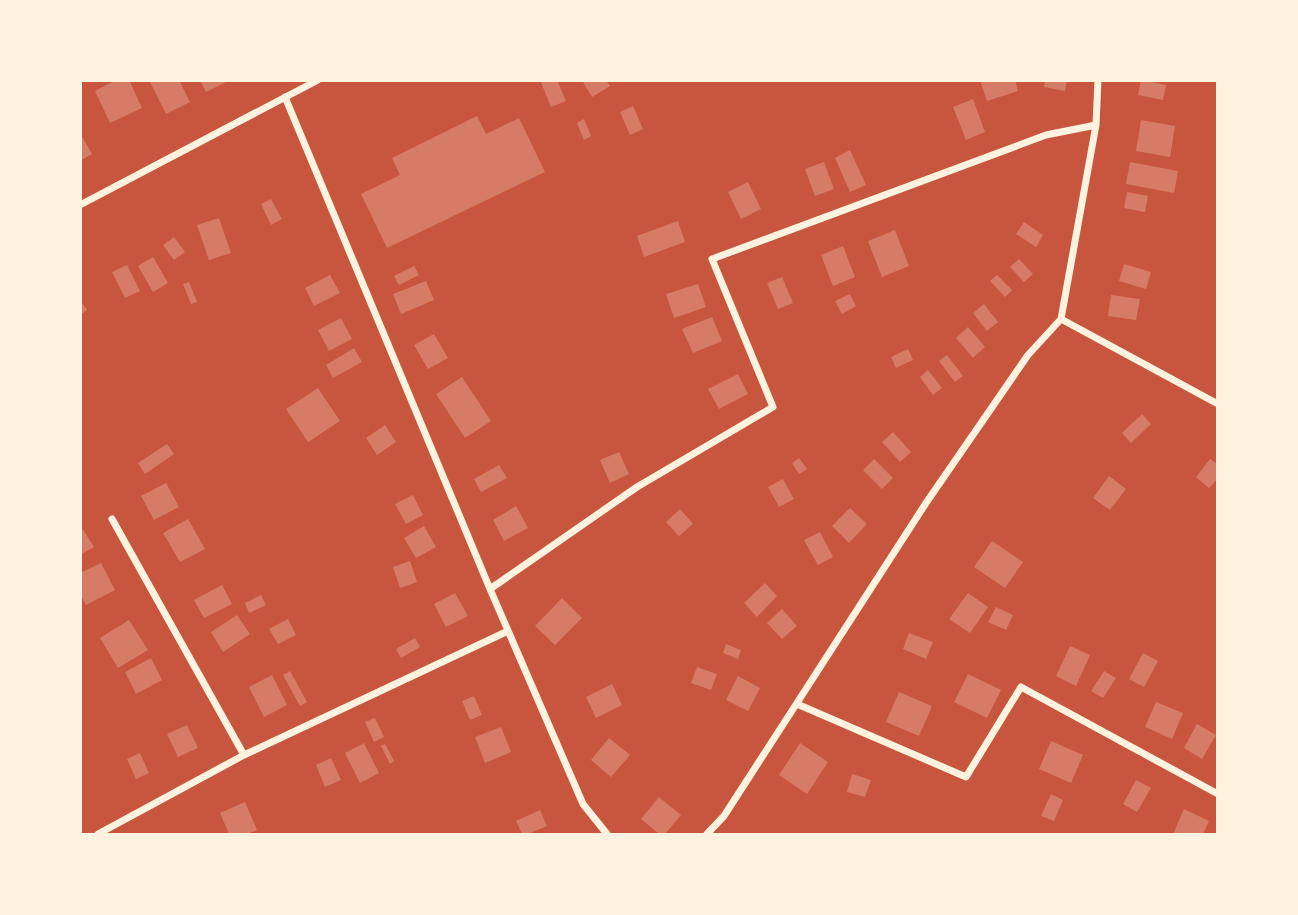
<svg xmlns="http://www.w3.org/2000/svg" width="1298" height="915" viewBox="0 0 1298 915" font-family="'PT Sans',sans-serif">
  <rect width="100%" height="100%" fill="#c8553d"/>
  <!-- building -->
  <path fill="#d67c66" d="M116,80H129L142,108L110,123L95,91Z
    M149,80H179L190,102L166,114Z
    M200,80H230L206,92Z
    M540,80H557L566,101L551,107Z
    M582,80H606L610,86L592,97Z
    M980,80H1015L1018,91L987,101Z
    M1045,80H1067L1065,91L1044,87Z
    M1141,80L1166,85L1163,100L1138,95Z
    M973,99L985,132L966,140L953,107Z
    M633,106L643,129L630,135L620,112Z
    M477,116L486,134L519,118L545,172L387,248L361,194L400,175L392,158Z
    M584,119L591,136L584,140L577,123Z
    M1141,120L1175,126L1170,157L1136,151Z
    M80,133L92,154L80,161Z
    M850,150L866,185L850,192L835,158Z
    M824,162L834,189L815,196L805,169Z
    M1130,162L1178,171L1174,193L1126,184Z
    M748,182L761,209L741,219L728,192Z
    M1127,192L1148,196L1145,212L1124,208Z
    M271,199L282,219L271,225L261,204Z
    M219,218L231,253L209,260L197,225Z
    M678,221L685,242L644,257L637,236Z
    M1024,222L1043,235L1036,247L1016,234Z
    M895,230L909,266L882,277L868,241Z
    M174,237L185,252L174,260L163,245Z
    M843,246L855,277L833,286L821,255Z
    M153,257L168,283L153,292L138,266Z
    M1019,259L1033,274L1024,282L1010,267Z
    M1124,264L1151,272L1146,289L1119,281Z
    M127,265L140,291L125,298L112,272Z
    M414,266L419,275L399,285L394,276Z
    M330,275L340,293L314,306L305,288Z
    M997,275L1012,290L1005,297L990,281Z
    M782,277L793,303L778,309L767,283Z
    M426,281L434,300L401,314L393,294Z
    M189,282L197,302L191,304L183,284Z
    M698,284L706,307L674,318L666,294Z
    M850,294L856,306L842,314L835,301Z
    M1111,295L1140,299L1136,320L1108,316Z
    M80,300L87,310L80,315Z
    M984,304L998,322L987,331L973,313Z
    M712,317L722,341L693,353L682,329Z
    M341,318L352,339L329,351L318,330Z
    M968,327L985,347L973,358L956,338Z
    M434,334L448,358L428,369L414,345Z
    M354,348L362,362L333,378L326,365Z
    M908,349L913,360L896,368L891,357Z
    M947,355L963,376L955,382L939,361Z
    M928,370L942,388L933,395L920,377Z
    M738,374L748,394L719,409L708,389Z
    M462,377L491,421L465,438L436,394Z
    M318,388L340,421L308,442L286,409Z
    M1142,414L1151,424L1131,443L1122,433Z
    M385,425L396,442L377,455L366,438Z
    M893,432L911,452L900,462L882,442Z
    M167,444L174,454L145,474L138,463Z
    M619,452L629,474L610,483L600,460Z
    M799,458L807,469L799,474L792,463Z
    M874,459L893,478L882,489L863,470Z
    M1210,459L1218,465V478L1209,488L1196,477Z
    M499,465L507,478L481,492L474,479Z
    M1109,476L1126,489L1110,510L1093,498Z
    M783,479L794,499L779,507L768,487Z
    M166,483L179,507L154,520L141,496Z
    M413,495L423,515L406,524L395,504Z
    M516,506L528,528L504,541L493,520Z
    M850,508L867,524L849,543L832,526Z
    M680,509L693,524L679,536L666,522Z
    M188,519L205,549L180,562L163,533Z
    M80,525L94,547L80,555Z
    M424,526L436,547L416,558L404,538Z
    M820,532L833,557L818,565L804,540Z
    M992,541L1023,562L1005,588L974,567Z
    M410,561L417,582L400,588L393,567Z
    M101,563L115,590L86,605L80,594V573Z
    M765,583L777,596L757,617L744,603Z
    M222,585L232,604L204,618L194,600Z
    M455,593L468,616L446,627L434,604Z
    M968,593L988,607L970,633L949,619Z
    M261,595L266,605L249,613L245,603Z
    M562,598L582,618L555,645L535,626Z
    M996,607L1013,615L1006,630L988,622Z
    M782,609L797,626L782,639L767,623Z
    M237,615L250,634L223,652L211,632Z
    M288,619L296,635L278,644L269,629Z
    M129,620L148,650L118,668L100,638Z
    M909,633L933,642L926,659L903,649Z
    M415,638L420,647L401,658L396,649Z
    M726,644L741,650L738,659L723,653Z
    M1070,646L1090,655L1076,686L1056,676Z
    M1143,653L1158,661L1144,687L1129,679Z
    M151,658L162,680L136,694L125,672Z
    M697,667L717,674L711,690L691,683Z
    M290,671L307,702L300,706L283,675Z
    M1104,671L1116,678L1103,698L1091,691Z
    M968,674L1001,690L987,718L954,702Z
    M272,675L287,705L264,717L249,687Z
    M738,676L760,688L748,711L726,700Z
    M612,684L622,705L596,718L586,697Z
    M899,692L932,706L919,736L886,722Z
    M474,696L482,715L470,720L462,701Z
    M1156,702L1183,713L1172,739L1145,727Z
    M375,718L384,737L374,742L365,722Z
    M1197,724L1216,735L1202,759L1184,748Z
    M187,725L198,748L178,757L167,734Z
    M501,727L511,752L485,763L475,737Z
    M609,738L630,755L611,777L591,760Z
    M1051,741L1083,755L1071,783L1039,769Z
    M364,743L379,773L360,783L345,753Z
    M800,743L828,762L807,794L779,775Z
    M385,744L394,761L390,764L381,746Z
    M140,753L149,773L136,779L127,759Z
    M331,758L341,780L325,787L316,765Z
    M852,774L871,780L865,797L847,792Z
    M1136,780L1151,788L1137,812L1123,804Z
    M1051,794L1063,800L1054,821L1041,816Z
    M659,797L681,815L665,834H659L641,819Z
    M245,802L257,830L247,834H229L220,813Z
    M1184,809L1209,821L1203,834H1173Z
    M540,810L547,826L528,834H522L516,821Z"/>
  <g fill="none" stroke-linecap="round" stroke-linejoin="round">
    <!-- minor -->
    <path stroke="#fff3e0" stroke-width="7" d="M285,97L490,589L583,804L607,834
      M80,205L318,80
      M1061,319L1218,404
      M112,519L244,755
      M490,589L637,487L773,407L712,259L1046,135L1096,125
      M797,704L966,777L1021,687L1218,794
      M98,834L244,755L508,631
      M707,834L724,816L926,503L1028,355L1061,319L1096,125L1098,80"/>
  </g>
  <!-- border -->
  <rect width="1298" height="915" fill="none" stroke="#fff3e0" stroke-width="164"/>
</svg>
